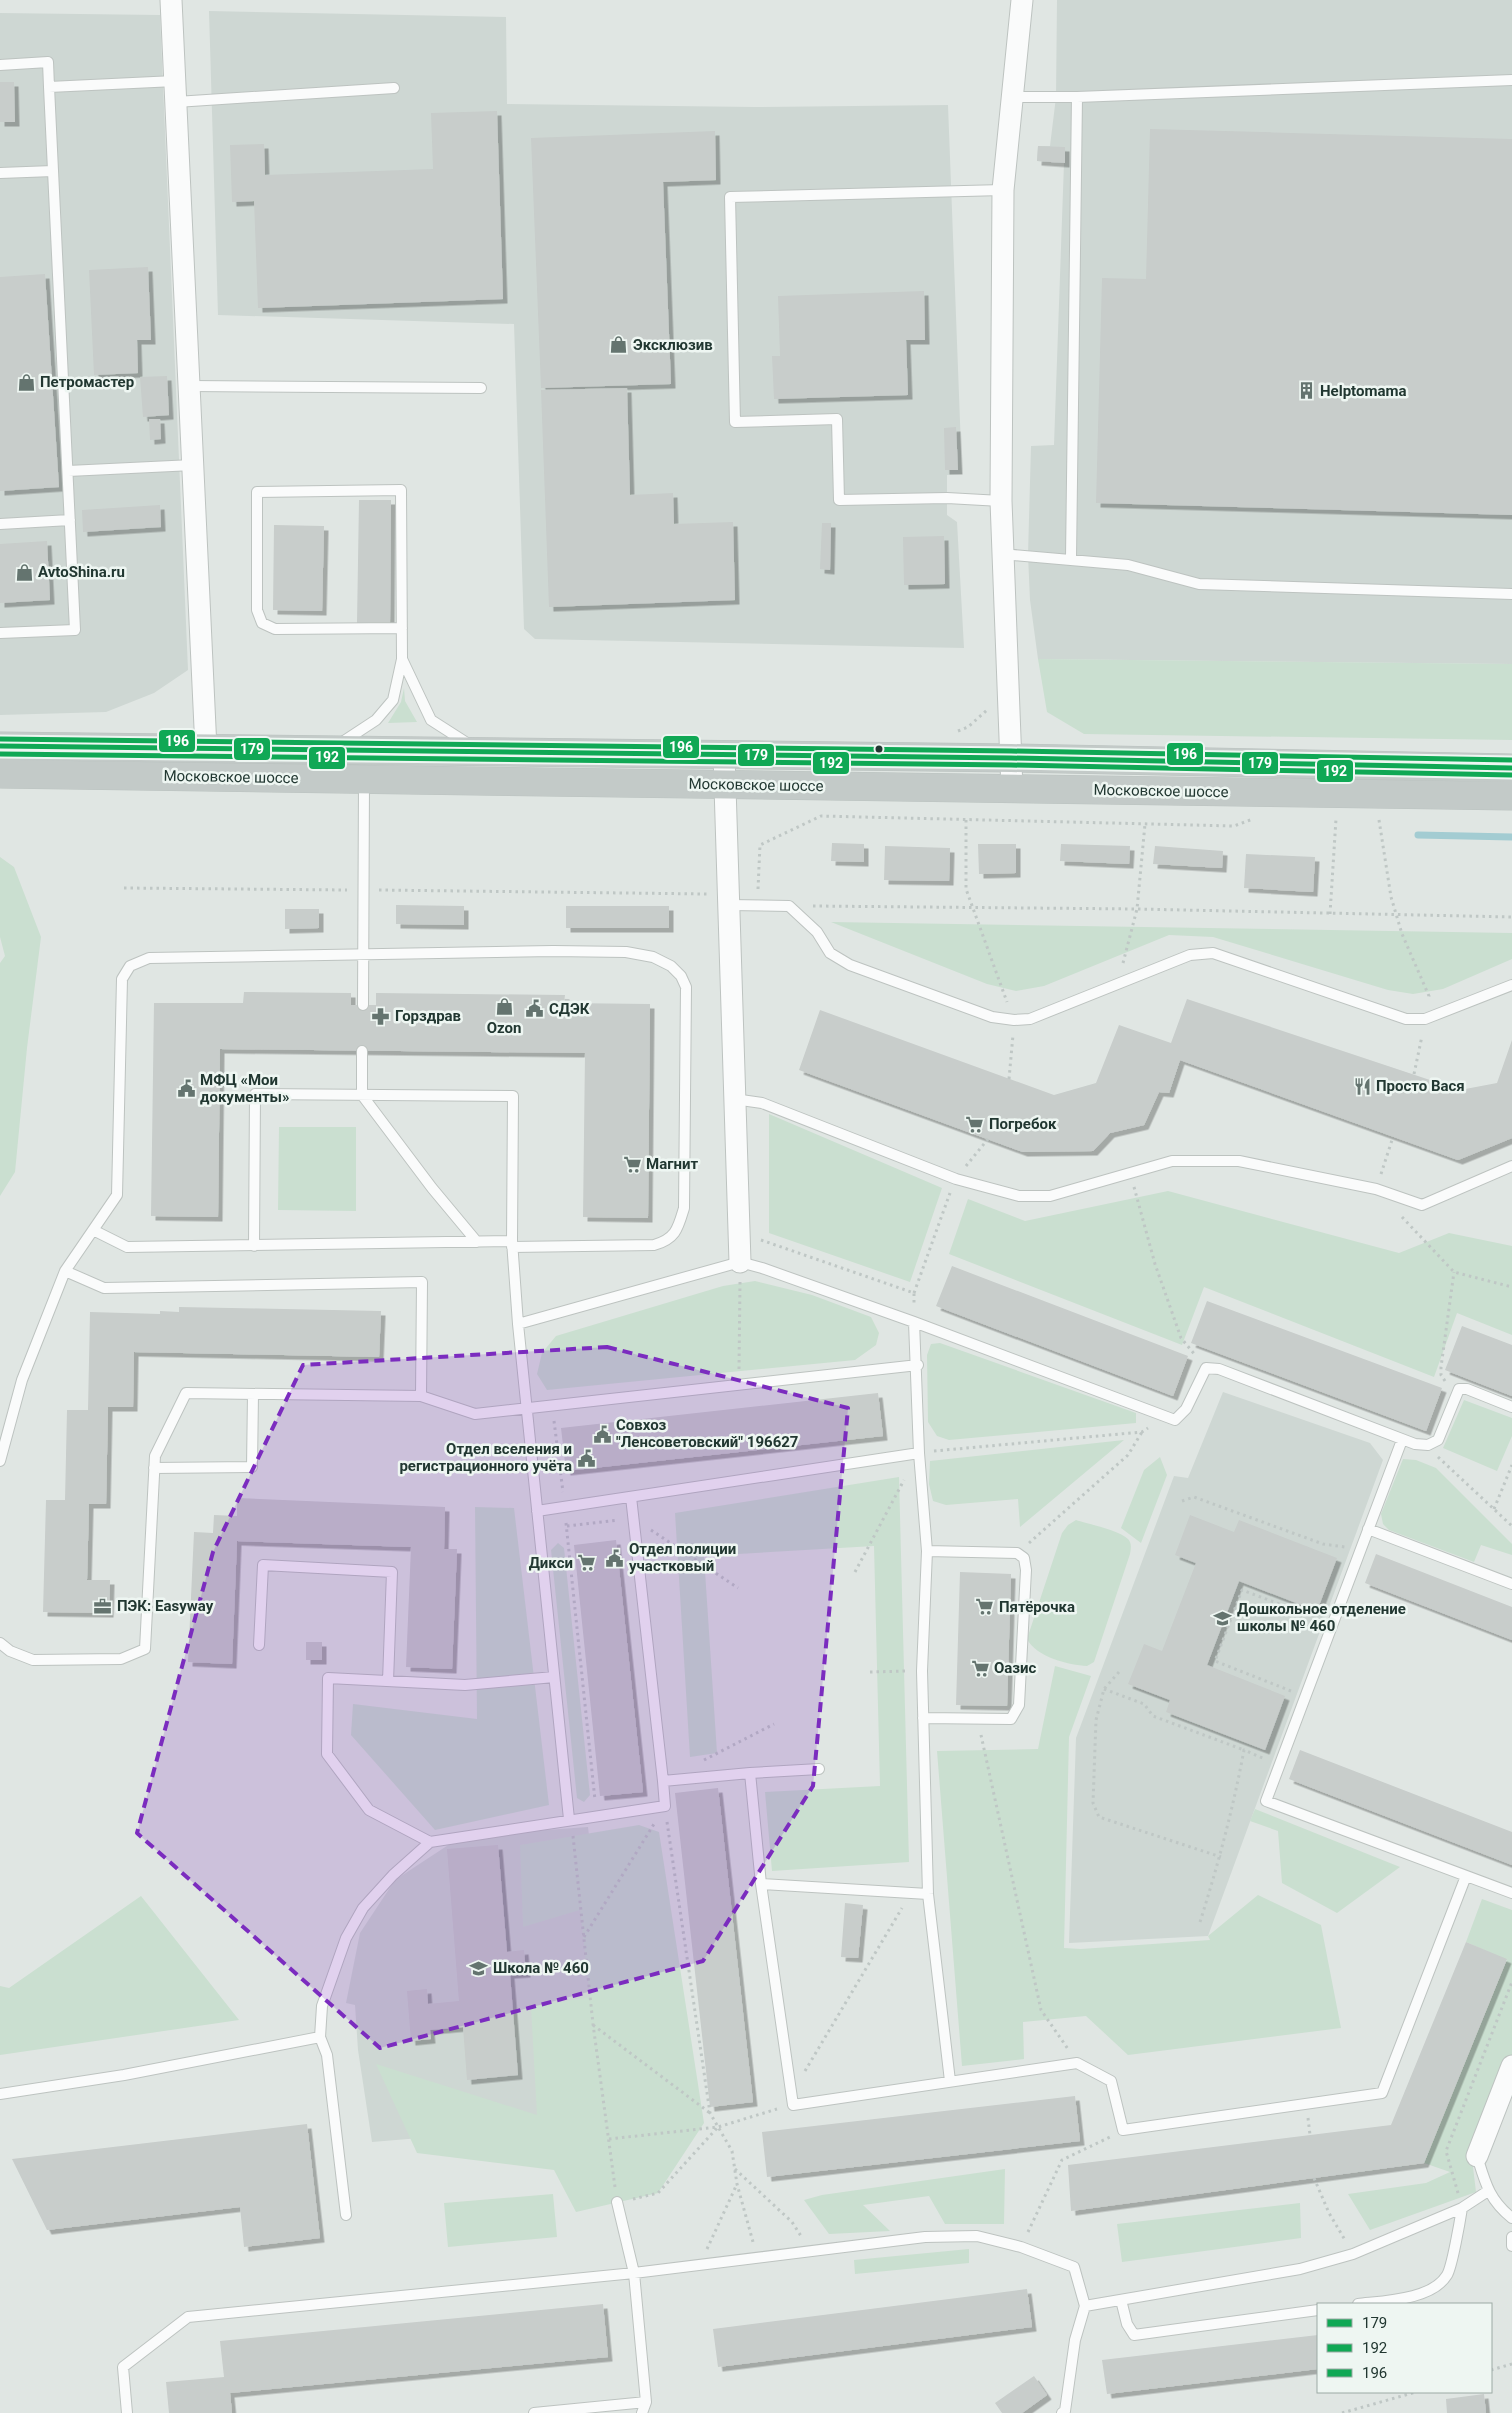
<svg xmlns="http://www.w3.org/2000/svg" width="1512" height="2413" viewBox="0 0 1512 2413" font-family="Roboto,sans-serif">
  <defs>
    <filter id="shadow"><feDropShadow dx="4.5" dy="4.5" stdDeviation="0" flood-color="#0004"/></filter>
  </defs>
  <rect width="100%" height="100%" fill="#e0e6e3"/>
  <!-- built -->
  <path fill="#ced7d3" d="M1057,0H1512V664L1038,659L1030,600L1028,555L1031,446L1054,445L1064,163L1037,161L1038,146H1050L1056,97Z
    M209,11L506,17L507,104L755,107L948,105L962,474L947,475V515L957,522L964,648L535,639L524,629L514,324L218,315Z
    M0,13L160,15L188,670L154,693L106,712L0,715Z
    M1223,1392L1370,1443L1383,1460L1208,1936L1069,1943L1076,1738L1174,1476L1188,1478Z
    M588,1827L622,2121L372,2142L358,2050L355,2005L346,2003L360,1933L395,1880L462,1836Z"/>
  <!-- green -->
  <path fill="#cadfd0" d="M1038,659L1512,664V740L1084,734L1047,712Z
    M404,688L405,701L417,722L388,723L401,702Z
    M0,857L14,867L41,937L27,1048L15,1172L0,1196V963L5,956L0,937Z
    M831,922L1512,933V959L1443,989L1413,994L1388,990L1213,937L1169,935L1044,986L1016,991L987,984Z
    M769,1114L942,1188L910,1282L769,1233Z
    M279,1127H356V1211L278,1210Z
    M1168,1191L1399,1253L1449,1233L1512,1246V1335L1457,1313L1434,1377L1204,1287L1182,1345L949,1254L968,1199L1025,1221Z
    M755,1281L812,1295L871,1317L879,1333L876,1345L855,1360L547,1390L537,1374L542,1353L556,1336L723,1286Z
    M940,1343L1136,1413V1423L949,1440L937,1436L928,1422L927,1355L931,1344Z
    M1464,1400L1512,1418V1436L1497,1471L1443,1448Z
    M1124,1440L1020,1527L1018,1499L946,1505L933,1501L929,1484L930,1461Z
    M1160,1457L1167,1475L1141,1543L1121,1528L1144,1470Z
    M1403,1459L1416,1460L1436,1468L1512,1544V1555L1481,1545L1474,1562L1389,1530L1383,1524L1381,1514Z
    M899,1477L909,1862L772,1871L765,1792L880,1786L874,1546L704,1556L717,1753L690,1757L675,1513Z
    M475,1507L514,1508L549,1805L435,1830L351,1735L353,1704L477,1719Z
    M1076,1520C1088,1524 1119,1530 1128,1539C1132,1543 1131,1549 1130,1554L1094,1662L1087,1666C1069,1665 1036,1657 1027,1639L1062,1533L1068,1525Z
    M558,1543L564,1548L590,1795L584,1802L577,1798L551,1550Z
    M1055,1666L1091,1676L1069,1737L1064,1948L1081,1949L1210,1940L1208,1936L1258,1895L1321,1925L1341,2028L1128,2055L1086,2016L1023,2022L1024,2059L962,2066L937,1751L1038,1749Z
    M1255,1809L1400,1867L1337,1913L1282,1883L1278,1831L1250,1821Z
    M639,1825L659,1832L704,2123L658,2193L576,2212L554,2170L417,2153L376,2064L537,2115L531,2007L590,1997L580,1910L523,1927L520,1845Z
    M141,1896L239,2020L0,2055V1986L9,1988Z
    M1482,1899L1512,1910V2056L1472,2159L1476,2192L1370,2230L1348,2194L1426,2183L1450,2172L1424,2163L1507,1960L1466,1942Z
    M1005,2169L1004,2224H945L929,2196L863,2205L890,2231L829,2234L804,2200L822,2195Z
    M553,2194L557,2237L448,2247L444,2203Z
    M1300,2203L1301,2238L1122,2262L1117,2224Z
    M969,2249V2263L855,2274L854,2260Z"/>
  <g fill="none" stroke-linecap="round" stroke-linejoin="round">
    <!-- stream -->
    <path stroke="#a3ccd2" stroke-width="7" d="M1418,835L1512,837"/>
  </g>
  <!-- building -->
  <path fill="#c8cdcb" filter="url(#shadow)" d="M0,82H14L15,122H0Z
    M497,111L503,299L258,308L254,201L232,202L230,145L264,144L265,175L433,169L431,113Z
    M1150,129L1512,139V515L1096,503L1102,278L1146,279Z
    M715,131L716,180L663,182L671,384L541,388L531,138Z
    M1038,146L1065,147V163L1037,161Z
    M148,267L151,340H137L138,373L94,375L89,270Z
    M45,274L59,487L0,491V277Z
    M924,291L925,340H906L908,395L774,399L772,356H780L778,296Z
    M167,376L169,415L143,417L140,377Z
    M627,388L630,495L673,493L674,524L733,522L735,600L549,607L541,390Z
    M149,419H160L161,439L150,440Z
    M956,427L958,470H945L944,428Z
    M359,500H391L390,623H357Z
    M160,505L161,527L83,532L82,510Z
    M822,523H831L830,570L820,569Z
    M274,525L324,526L322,611L273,610Z
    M944,536L945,584L904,585L903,537Z
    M47,541L50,600L0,603V544Z
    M832,843L864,844V862L831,861Z
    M978,844H1016V873L979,874Z
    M1061,844L1130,846L1129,864L1060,861Z
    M885,846L950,848L949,881L884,880Z
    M1155,846L1223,851L1222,868L1153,864Z
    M1246,854L1315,857L1313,892L1244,888Z
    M396,905L464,906V925L396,924Z
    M566,906H669V928H566Z
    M285,909H319V928L285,929Z
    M244,992L351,993V1005H376V993L565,995L564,1003L650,1004L648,1218L583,1217L585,1053L220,1049L218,1217L151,1216L154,1003H243Z
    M1187,999L1460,1090L1497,1083L1512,1040V1138L1458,1160L1180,1060L1169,1093L1159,1092L1144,1125L1110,1133L1093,1151L1023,1152L799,1070L820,1010L1054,1095L1096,1083L1119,1025L1171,1043Z
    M952,1266L1188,1356L1173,1396L936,1306Z
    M1207,1301L1442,1388L1426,1431L1191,1343Z
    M179,1307L381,1311L379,1357L134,1352L133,1407H108L106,1504H89L87,1580H110L109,1613L43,1612L46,1500H65L67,1410H88L90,1312L160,1314V1311L179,1312Z
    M1462,1326L1512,1345V1396L1445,1370Z
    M878,1393L883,1436L566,1471L561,1428Z
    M237,1498L445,1507L444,1549H457L452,1669L406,1667L411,1547L237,1541L232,1664L188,1662L194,1532L213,1533L214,1515L237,1516Z
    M1190,1515L1234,1532L1239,1520L1337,1558L1317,1611L1239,1581L1207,1665L1285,1696L1265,1750L1166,1712L1170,1700L1128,1684L1144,1644L1162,1651L1196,1563L1175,1555Z
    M616,1540L643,1792L600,1796L574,1545Z
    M1376,1554L1512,1607V1640L1365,1583Z
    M960,1572L1011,1574L1007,1706L956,1705Z
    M306,1642H322V1660H306Z
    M1300,1750L1512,1832V1865L1289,1779Z
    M718,1788L753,2102L710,2107L675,1793Z
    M498,1845L507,1952L524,1950L526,1973L510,1974L518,2075L467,2080L463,2027L430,2030L431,2039L411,2041L407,1991L427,1989L428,2004L459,2001L447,1849Z
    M845,1903L863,1905L858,1958L841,1957Z
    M1466,1942L1507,1959L1424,2163L1071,2211L1068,2165L1391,2125Z
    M1075,2096L1080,2141L767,2177L762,2132Z
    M307,2124L320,2238L244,2247L240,2207L47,2230L12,2159Z
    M1027,2289L1032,2327L718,2367L713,2329Z
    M603,2304L608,2357L230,2393L232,2413H169L166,2382L224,2377L220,2341Z
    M1318,2335V2369L1107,2394L1102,2360Z
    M1034,2376L1047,2395L1022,2413H1002L995,2403Z
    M1484,2394L1486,2413H1447L1446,2399Z"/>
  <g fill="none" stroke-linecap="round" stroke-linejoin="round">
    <defs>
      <path id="service" d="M0,65L48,62L49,87
        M1013,97H1077L1512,80
        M176,102L394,88
        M0,173L53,171
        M189,386L481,388
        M68,471L193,465
        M1001,501L947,498L839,500L837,419L735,422L730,197L1003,190
        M0,524L70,520
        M1002,554L1128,565L1199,584L1512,594
        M1071,558L1077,97
        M0,633L75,630L49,87L175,81
        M402,659L431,720L470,745
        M341,743L376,720L393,700L402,659L401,490L257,492V610L262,623L275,629L402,628
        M728,905L789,906L817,932L830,953L850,965L992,1017L1014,1020L1030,1019L1190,955L1213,953L1406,1019H1425L1512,985
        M363,1005L364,781
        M362,1051V1095L432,1188L477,1242
        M734,1099L762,1103L956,1179L1019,1196H1050L1172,1161H1239L1376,1189L1422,1205L1512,1166
        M93,1230L127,1247L512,1241
        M254,1246L255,1094L513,1096L512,1241L518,1324L569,1819
        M65,1271L104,1288L422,1282L421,1396L475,1414L918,1365
        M914,1322L919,1453L927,1551L922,1671L928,1894L950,2081
        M518,1324L740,1262L762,1268L914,1322L1175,1420L1186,1409L1206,1368L1219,1369L1415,1444L1428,1445L1438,1440L1459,1389H1467L1512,1407
        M1402,1440L1266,1801L1512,1893
        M0,1461L22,1380L65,1271L117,1195L122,979L130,966L149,958L553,951L626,952L653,957L671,966L681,976L686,987L684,1208C678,1228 676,1239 654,1245L512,1247
        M154,1468L252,1467L253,1394
        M631,1497L663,1781
        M537,1511L919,1453
        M1368,1529L1512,1584
        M0,1643L10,1651L33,1660L121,1659L145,1649L155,1456L186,1393L421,1396
        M259,1645L263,1565L392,1572L388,1681
        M923,1718L1011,1719L1019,1705L1026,1570L1024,1558L1017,1553L927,1551
        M750,1773L819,1769
        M430,1842L369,1810L327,1754L328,1678L465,1685L554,1677
        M761,1884L928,1894
        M320,2037L327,2055L346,2215
        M0,2094L124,2075L320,2037L322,2006L346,1938L363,1908L393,1875L430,1842L665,1806L663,1781L750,1773L761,1884L793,2105L1077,2063L1111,2081L1123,2130L1382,2093L1466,1876
        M1477,2156C1485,2182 1489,2200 1512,2218
        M617,2202L634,2273L646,2402L642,2413
        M1512,2237V2246
        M1121,2300L1127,2324L1134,2335L1318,2310
        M1358,2304C1383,2301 1432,2300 1447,2275C1452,2267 1460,2221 1462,2208
        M127,2413L123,2367L188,2317L634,2273L925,2237L977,2236L1021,2247L1074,2267L1085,2306L1300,2269L1353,2254L1462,2208L1488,2191
        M534,2413L646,2402
        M1062,2413L1065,2411L1075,2340L1085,2306"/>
      <path id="minor" d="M171,0L206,749
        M724,755L740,1262
        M1012,790L1001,501L1003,190L1022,0
        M1477,2156L1512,2066"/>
      <path id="trunk" d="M0,746L1011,758L1512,768
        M0,774L1512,796"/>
    </defs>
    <!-- service casing -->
    <use href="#service" stroke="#bdc3c0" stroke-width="12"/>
    <!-- minor casing -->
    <use href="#minor" stroke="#bdc3c0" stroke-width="23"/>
    <!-- trunk casing -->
    <use href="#trunk" stroke="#bbc3c0" stroke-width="29"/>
    <!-- path -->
    <path stroke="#bfc7c5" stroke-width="3" stroke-dasharray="2.5 4" stroke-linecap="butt" d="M958,731L968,727L987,710
      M966,820V889L1007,1002
      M1379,820L1391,897L1402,934L1429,996L1428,1000
      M124,888L347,890
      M758,889L760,845L821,816L1234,826L1253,819
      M379,890L707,894
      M813,906L1137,909L1512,917
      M1330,914L1336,819
      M1123,963L1137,909L1145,824
      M1414,1074L1422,1036
      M1009,1079L1013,1035
      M966,1166L988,1139
      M1381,1174L1393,1137
      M1134,1187L1155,1264L1181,1338L1196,1356
      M1402,1217L1454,1272L1512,1287
      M761,1240L914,1293V1306
      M914,1293L950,1193
      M739,1369L740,1282
      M1445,1381L1441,1375V1367L1454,1272
      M554,1421L563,1492
      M934,1451L1142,1432L1148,1428
      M1438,1457L1512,1526
      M1182,1501L1194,1497L1323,1544L1345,1547
      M1494,1509L1512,1465
      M566,1523L595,1800
      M567,1526L618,1520
      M651,1530L738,1588
      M1029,1543L1128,1455L1142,1432
      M855,1572L904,1480
      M870,1672L907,1671
      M1119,1672L1104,1689L1096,1720L1093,1803L1099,1817L1221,1857
      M1104,1689L1144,1704L1153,1716L1244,1750
      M1291,1691L1215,1661L1242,1590L1319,1619
      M981,1735L1041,2010L1068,2049
      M704,1760L774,1724
      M667,1822L710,2113L732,2151L737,2184L753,2242
      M573,1836L593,2024L615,2187
      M1200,1922C1218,1865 1233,1809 1244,1750L1265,1759
      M584,1937L654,1824
      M593,2025L710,2113
      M805,2071L902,1908
      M1308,2118L1310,2135
      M609,2139L718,2127L777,2109
      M735,2169L792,2222L801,2236
      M1314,2178L1329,2213L1345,2240
      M1458,2193L1446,2151L1512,1982
      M633,2199L658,2193L718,2127
      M1028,2232L1062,2160L1110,2137
      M707,2249L737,2184
      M1491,2370L1512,2364
      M1342,2413L1416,2392"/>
    <!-- service -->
    <use href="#service" stroke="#fafbfb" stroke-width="10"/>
    <!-- minor -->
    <use href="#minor" stroke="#fafbfb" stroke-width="21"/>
    <!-- trunk -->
    <use href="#trunk" stroke="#c3cac8" stroke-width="28"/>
    <defs>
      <path id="bus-1" d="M0,746L1011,758L1512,768"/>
      <path id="bus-2" d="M0,754L1011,765L1512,775"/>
      <path id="bus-3" d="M0,739L1011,751L1512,760"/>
    </defs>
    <!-- bus-1 casing -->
    <use href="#bus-1" stroke="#eef6f2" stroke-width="9"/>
    <!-- bus-2 casing -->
    <use href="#bus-2" stroke="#eef6f2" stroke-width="9"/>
    <!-- bus-3 casing -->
    <use href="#bus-3" stroke="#eef6f2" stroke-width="9"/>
    <!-- bus-1 -->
    <use href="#bus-1" stroke="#10a855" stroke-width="5"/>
    <!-- bus-2 -->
    <use href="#bus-2" stroke="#10a855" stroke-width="5"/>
    <!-- bus-3 -->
    <use href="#bus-3" stroke="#10a855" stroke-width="5"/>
  </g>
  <!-- marked area -->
  <path fill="#7b2cbf" fill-opacity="0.2" stroke="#7b2cbf" stroke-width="4" stroke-dasharray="10 6" stroke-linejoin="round" d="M607,1347L848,1408L813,1786L703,1961L380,2048L137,1833L213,1552L303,1365Z"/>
  <!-- icons -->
  <defs>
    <symbol id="shop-bare" viewBox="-9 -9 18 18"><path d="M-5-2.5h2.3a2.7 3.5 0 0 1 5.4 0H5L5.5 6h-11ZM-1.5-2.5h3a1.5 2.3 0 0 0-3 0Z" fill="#64746f" stroke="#eef6f2" stroke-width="2.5" paint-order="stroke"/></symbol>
    <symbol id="building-bare" viewBox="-9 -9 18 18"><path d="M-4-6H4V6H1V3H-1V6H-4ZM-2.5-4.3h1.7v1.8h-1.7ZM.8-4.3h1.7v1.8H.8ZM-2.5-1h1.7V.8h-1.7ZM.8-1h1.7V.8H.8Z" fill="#64746f" stroke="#eef6f2" stroke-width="2.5" paint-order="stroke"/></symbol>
    <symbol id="civic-bare" viewBox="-9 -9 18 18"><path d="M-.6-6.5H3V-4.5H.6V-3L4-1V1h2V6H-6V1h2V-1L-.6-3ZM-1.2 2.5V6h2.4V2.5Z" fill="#64746f" stroke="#eef6f2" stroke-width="2.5" paint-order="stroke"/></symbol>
    <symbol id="pharmacy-bare" viewBox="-9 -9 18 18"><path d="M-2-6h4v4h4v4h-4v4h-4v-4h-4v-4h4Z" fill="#64746f" stroke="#eef6f2" stroke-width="2.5" paint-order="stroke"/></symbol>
    <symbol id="restaurant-bare" viewBox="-9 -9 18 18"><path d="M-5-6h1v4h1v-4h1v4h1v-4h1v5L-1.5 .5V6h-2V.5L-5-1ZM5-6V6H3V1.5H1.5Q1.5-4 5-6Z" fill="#64746f" stroke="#eef6f2" stroke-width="2.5" paint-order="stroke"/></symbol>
    <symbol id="supermarket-bare" viewBox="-9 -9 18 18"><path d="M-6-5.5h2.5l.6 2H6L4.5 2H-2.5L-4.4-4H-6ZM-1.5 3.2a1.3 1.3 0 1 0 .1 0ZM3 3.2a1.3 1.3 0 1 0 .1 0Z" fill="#64746f" stroke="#eef6f2" stroke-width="2.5" paint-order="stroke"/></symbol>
    <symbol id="office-bare" viewBox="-9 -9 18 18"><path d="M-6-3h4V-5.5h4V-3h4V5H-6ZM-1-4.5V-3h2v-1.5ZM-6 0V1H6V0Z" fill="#64746f" stroke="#eef6f2" stroke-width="2.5" paint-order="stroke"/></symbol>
    <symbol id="school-bare" viewBox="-9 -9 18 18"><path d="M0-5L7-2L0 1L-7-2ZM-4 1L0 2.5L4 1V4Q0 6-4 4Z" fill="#64746f" stroke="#eef6f2" stroke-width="2.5" paint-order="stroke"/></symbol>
  </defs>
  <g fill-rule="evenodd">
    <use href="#shop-bare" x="606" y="332" width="25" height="25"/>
    <use href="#shop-bare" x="14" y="370" width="25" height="25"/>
    <use href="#building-bare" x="1294" y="378" width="25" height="25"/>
    <use href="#shop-bare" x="12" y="560" width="25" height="25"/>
    <use href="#shop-bare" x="492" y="994" width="25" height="25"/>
    <use href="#civic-bare" x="522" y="996" width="25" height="25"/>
    <use href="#pharmacy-bare" x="368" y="1004" width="25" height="25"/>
    <use href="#restaurant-bare" x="1350" y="1074" width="25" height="25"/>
    <use href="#civic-bare" x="174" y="1076" width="25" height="25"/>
    <use href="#supermarket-bare" x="962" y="1112" width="25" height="25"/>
    <use href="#supermarket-bare" x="620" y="1152" width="25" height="25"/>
    <use href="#civic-bare" x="590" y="1422" width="25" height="25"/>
    <use href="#civic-bare" x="574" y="1446" width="25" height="25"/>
    <use href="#civic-bare" x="602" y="1546" width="25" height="25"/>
    <use href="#supermarket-bare" x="574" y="1550" width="25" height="25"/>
    <use href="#office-bare" x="90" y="1594" width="25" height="25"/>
    <use href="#supermarket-bare" x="972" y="1594" width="25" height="25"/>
    <use href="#school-bare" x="1210" y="1606" width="25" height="25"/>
    <use href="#supermarket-bare" x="968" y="1656" width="25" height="25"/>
    <use href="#school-bare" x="466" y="1956" width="25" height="25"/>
  </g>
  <!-- markers -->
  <circle fill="#213731" stroke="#eef6f2" stroke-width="2" cx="879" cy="749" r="4.5"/>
  <g text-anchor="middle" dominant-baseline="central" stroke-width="5" stroke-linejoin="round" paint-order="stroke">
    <!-- poi labels -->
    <g font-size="15" font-weight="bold" fill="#213731" stroke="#eef6f2" text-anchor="start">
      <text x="633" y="345">Эксклюзив</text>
      <text x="40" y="382">Петромастер</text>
      <text x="1320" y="391">Helptomama</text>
      <text x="38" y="572">AvtoShina.ru</text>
      <text x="549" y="1009">СДЭК</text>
      <text x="395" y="1016">Горздрав</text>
      <text x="504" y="1028" text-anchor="middle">Ozon</text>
      <text x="200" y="1080">МФЦ «Мои<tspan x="200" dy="17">документы»</tspan></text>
      <text x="1376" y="1086">Просто Вася</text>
      <text x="989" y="1124">Погребок</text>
      <text x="646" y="1164">Магнит</text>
      <text x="616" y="1425">Совхоз<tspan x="616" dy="17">"Ленсоветовский" 196627</tspan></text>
      <text x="572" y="1449" text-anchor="end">Отдел вселения и<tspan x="572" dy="17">регистрационного учёта</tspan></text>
      <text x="629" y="1549">Отдел полиции<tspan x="629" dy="17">участковый</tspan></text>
      <text x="573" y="1563" text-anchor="end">Дикси</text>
      <text x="117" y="1606">ПЭК: Easyway</text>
      <text x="999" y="1607">Пятёрочка</text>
      <text x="1237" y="1609">Дошкольное отделение<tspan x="1237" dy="17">школы № 460</tspan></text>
      <text x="994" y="1668">Оазис</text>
      <text x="493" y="1968">Школа № 460</text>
    </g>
    <!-- street labels -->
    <g font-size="15" fill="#213731" stroke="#eef6f2">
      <text transform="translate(231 777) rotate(1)">Московское шоссе</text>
      <text transform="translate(756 785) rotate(1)">Московское шоссе</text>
      <text transform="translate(1161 791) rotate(1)">Московское шоссе</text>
    </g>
  </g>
  <g stroke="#eef6f2" stroke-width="2">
    <rect x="158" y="729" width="38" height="24" rx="5" fill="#10a855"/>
    <rect x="662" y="735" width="38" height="24" rx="5" fill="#10a855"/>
    <rect x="233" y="737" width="38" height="24" rx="5" fill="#10a855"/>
    <rect x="1166" y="742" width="38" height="24" rx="5" fill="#10a855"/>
    <rect x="737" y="743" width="38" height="24" rx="5" fill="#10a855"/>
    <rect x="308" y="746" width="38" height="24" rx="5" fill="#10a855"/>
    <rect x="1241" y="751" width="38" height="24" rx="5" fill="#10a855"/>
    <rect x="812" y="751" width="38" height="24" rx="5" fill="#10a855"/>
    <rect x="1316" y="759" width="38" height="24" rx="5" fill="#10a855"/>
  </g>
  <g font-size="14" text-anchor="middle" font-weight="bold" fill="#fff">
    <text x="177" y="746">196</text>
    <text x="681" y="752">196</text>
    <text x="252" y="754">179</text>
    <text x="1185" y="759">196</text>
    <text x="756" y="760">179</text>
    <text x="327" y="762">192</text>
    <text x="1260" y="768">179</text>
    <text x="831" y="768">192</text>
    <text x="1335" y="776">192</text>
  </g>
  <!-- legend -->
  <rect x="1317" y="2303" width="175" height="90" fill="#eef6f2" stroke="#9caaa5"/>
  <rect x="1327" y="2319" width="25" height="8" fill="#10a855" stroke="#9caaa5"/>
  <text x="1362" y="2328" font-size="15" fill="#213731">179</text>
  <rect x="1327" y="2344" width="25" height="8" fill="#10a855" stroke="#9caaa5"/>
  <text x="1362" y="2353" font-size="15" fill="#213731">192</text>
  <rect x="1327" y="2369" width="25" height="8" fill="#10a855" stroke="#9caaa5"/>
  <text x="1362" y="2378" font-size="15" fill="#213731">196</text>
</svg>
